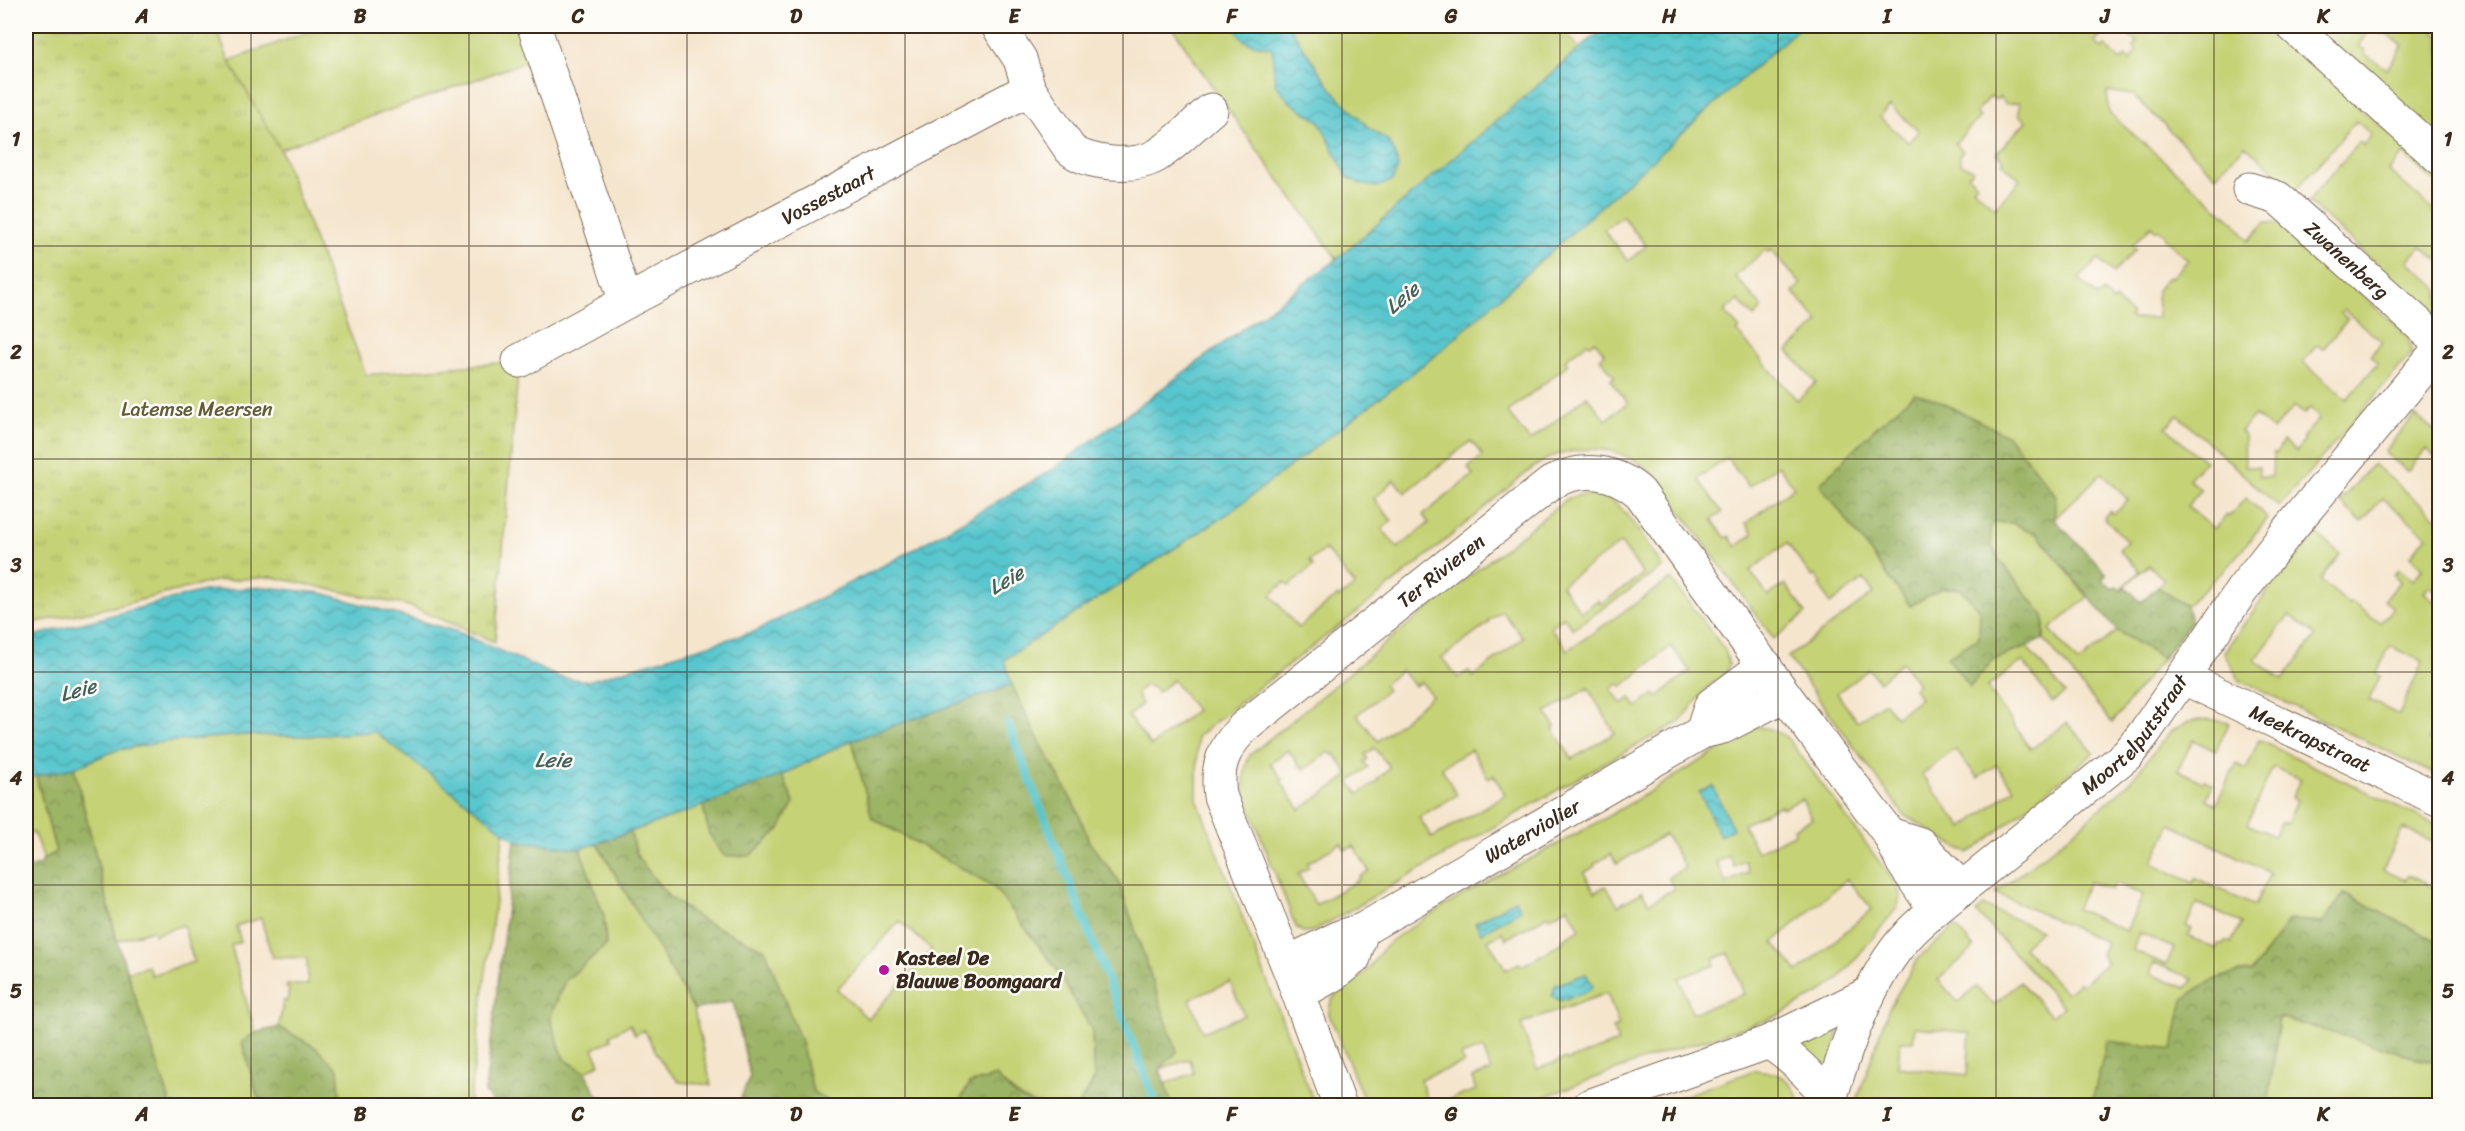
<svg xmlns="http://www.w3.org/2000/svg" width="2465" height="1131" viewBox="0 0 2465 1131" font-family="Sriracha,sans-serif">
  <defs>
    <pattern id="forest-crowns" width="20" height="18" patternUnits="userSpaceOnUse" patternTransform="scale(1.5)"><rect width="20" height="18" fill="#9cb466"/><path d="M2 6a3 3 0 1 1 6 0M12 15a3 3 0 1 1 6 0" fill="none" stroke="#809353"/></pattern>
    <pattern id="park-tufts" width="24" height="20" patternUnits="userSpaceOnUse" patternTransform="scale(1.5)"><rect width="24" height="20" fill="#c5d274"/><path d="M3 7l-1-3M5 7V3M7 7l1-3M15 17l-1-3M17 17v-4M19 17l1-3" fill="none" stroke="#aab464"/></pattern>
    <pattern id="water-waves" width="16" height="10" patternUnits="userSpaceOnUse" patternTransform="scale(1.5)"><rect width="16" height="10" fill="#58c6cd"/><path d="M0 5q4-4 8 0t8 0" fill="none" stroke="#4aa1a6"/></pattern>
  </defs>
  <rect width="100%" height="100%" fill="#fdfcf7"/>
  <filter id="ink" filterUnits="userSpaceOnUse"><feTurbulence type="fractalNoise" baseFrequency=".0167" numOctaves="2"/><feDisplacementMap in="SourceGraphic" scale="12" xChannelSelector="R" yChannelSelector="G"/><feConvolveMatrix kernelMatrix="1 2 1 2 8 2 1 2 1" color-interpolation-filters="sRGB"/></filter>
  <filter id="wash" filterUnits="userSpaceOnUse"><feTurbulence type="fractalNoise" baseFrequency=".008" numOctaves="4" result="noise"/><feDisplacementMap in="SourceGraphic" scale="24" xChannelSelector="R" yChannelSelector="G"/><feGaussianBlur stdDeviation="1.35" result="paint"/><feColorMatrix in="noise" values="0 0 0 0 0 0 0 0 0 0 0 0 0 0 0 0 0 1.4 0 .05"/><feComposite in="paint" operator="in"/></filter>
  <g filter="url(#wash)">
    <rect width="100%" height="100%" fill="#f5e5cd"/>
    <!-- green -->
    <path fill="#c5d274" stroke="#807e49" stroke-width="1.5" fill-rule="evenodd" d="M26,26H215L229,61L324,26H520L531,60L280,149L366,376Z
      M1172,26H1560L1580,49L1337,259C1281,182 1223,106 1172,26Z
      M1801,26H2087L2100,37L2095,42L2102,49L2105,46L2121,61L2125,56L2130,60L2137,51L2133,47L2137,42L2118,26H2268L2439,178V185L2403,154L2389,171L2439,215V257L2437,260L2421,246L2408,261L2439,289V313L2432,315L2308,201L2359,142L2363,145L2372,135L2356,121L2295,191L2245,145L2216,176L2133,95L2107,91L2109,113L2235,223L2248,241L2266,222L2286,225L2408,337L2412,353L2279,507L2178,415L2166,427L2190,450L2205,461L2189,479L2201,490L2187,506L2214,529L2227,515L2229,517L2246,498L2268,518L2229,565L2186,606L2157,587L2164,580L2149,565L2120,590L2140,571L2119,550L2127,541L2104,517L2110,511L2113,514L2128,500L2102,473L2054,519L1873,430L1860,445L1825,491L1910,606L1942,587L1961,589L1980,611L1979,638L1970,687L1993,660L2027,647L2065,693L2052,702L2023,661L1987,687L2031,749L2067,723L2094,753L1977,848L1968,853C1945,842 1926,826 1904,815L1788,657L1874,593L1864,579L1830,604L1820,586L1822,584L1815,575L1812,577L1787,543L1750,571L1768,596L1785,584L1806,613L1774,639L1655,476C1626,449 1598,444 1559,454C1538,460 1513,484 1496,498C1460,528 1424,559 1387,588C1325,639 1259,685 1197,737V799L1315,1105H1172L1164,1084L1194,1073L1190,1059L1160,1069L1146,965L1118,880L1089,842L1079,814L1033,729L1012,685L1003,660L1229,513L1436,355ZM1991,96L1996,100L1999,97L2006,104L2019,103V115L2026,121L1997,153L2004,160L2002,163L2020,180L1995,208L1973,188L1977,184L1968,176L1974,170L1961,164L1959,155L1963,151L1955,143L1980,117L1976,113ZM1890,106L1919,131L1909,143L1880,117ZM1622,216L1646,246L1628,261L1604,230ZM2151,226L2155,230H2160L2165,235V239L2188,260L2170,279L2168,277L2157,290L2158,318L2132,319L2129,317L2132,315L2115,299L2113,302L2103,292L2098,297L2079,279L2098,259L2113,273L2136,249L2133,245ZM1765,250L1768,252L1771,250L1801,284L1793,292L1819,322L1788,351L1816,383L1797,400L1737,332L1740,329L1724,312L1738,300L1754,317L1763,308L1735,276ZM2344,310L2382,342L2370,356L2378,363L2347,399L2303,362L2317,345L2323,349L2348,319L2341,313ZM1595,341L1605,354L1600,358L1615,377L1610,380L1628,403L1606,420L1587,396L1530,441L1507,412L1568,365L1565,360L1587,343L1590,345ZM2294,406L2304,414L2310,408L2320,418L2303,437L2305,440L2296,452L2283,441L2277,453H2273L2272,477H2259V467H2245L2244,435L2240,431L2255,415L2273,430ZM1471,441L1483,456L1468,468L1473,475L1423,515L1429,523L1398,548L1382,529L1392,521L1374,499L1394,480L1405,493ZM1727,458L1749,487L1778,465L1794,487L1746,523L1753,534L1736,547L1729,536L1726,538L1712,520L1722,512L1698,479ZM1325,549L1355,585L1339,598L1337,596L1298,628L1271,595L1285,582L1289,586L1313,566L1310,561ZM1902,662L1918,684L1914,688L1920,698L1896,717L1884,702L1857,722L1837,693L1869,669L1879,682ZM1173,680L1196,710L1151,746L1128,716L1142,704L1137,696L1138,691L1145,685L1154,688L1158,692ZM1955,749L1978,778L1996,765L2014,788L1963,828L1922,775ZM1230,982L1244,1015L1203,1032L1190,999Z
      M2307,26L2435,27L2433,31L2440,36L2439,146ZM2372,27L2381,34L2383,32L2403,45L2387,69L2365,54L2366,51L2359,46Z
      M2415,415L2439,435V460L2426,449L2407,471L2384,452Z
      M2373,464L2439,519V594L2430,586L2424,592L2439,606V723L2436,722L2428,740L2439,746V776L2239,680L2224,652L2277,578L2317,533L2340,554L2320,580L2349,604L2351,602L2380,623L2393,608L2384,600L2400,581L2394,575L2399,569L2413,580L2423,568L2410,556L2427,536L2383,498L2361,522L2340,502ZM2289,615L2316,636L2282,680L2255,660ZM2390,646L2423,661L2399,715L2369,700L2380,677L2376,674Z
      M1579,495C1593,495 1608,496 1619,506C1632,519 1651,550 1663,567L1573,629L1564,617L1550,627L1568,650L1671,579L1725,650L1729,665L1725,674L1707,688L1680,722L1604,763L1314,931L1303,932L1296,927L1246,798C1243,782 1243,770 1250,755L1405,627L1567,499ZM1621,543L1643,574L1601,604L1598,600L1581,612L1561,585ZM1502,611L1523,638L1473,677L1468,671L1458,678L1442,658L1489,623L1488,621ZM1671,646L1690,671L1657,697L1654,694L1637,707L1630,698L1622,704L1611,689L1618,683L1621,687ZM1401,670L1415,686L1421,682L1432,696L1378,741L1357,715L1387,690L1383,685ZM1588,688L1615,733L1572,759L1553,729L1555,727L1546,712ZM1374,748L1389,766L1388,770L1377,779L1379,780L1359,794L1349,782L1368,767L1364,762L1368,759L1365,755ZM1288,750L1300,767L1302,766L1304,770L1329,752L1332,755L1335,754L1349,775L1300,810L1281,782L1283,780L1270,763ZM1471,750L1488,778L1494,775L1505,795L1432,838L1419,817L1457,795L1441,767ZM1341,843L1345,850L1354,846L1369,871L1359,877L1360,879L1316,905L1298,874L1309,867L1307,863Z
      M1993,522L2012,523L2037,534L2088,597L2050,629L2078,663L2117,631L2163,658L2112,723L2044,639V616L2000,561L1992,546L1990,529Z
      M2209,719L2229,723L2216,751L2193,740L2178,770L2202,782L2204,780L2213,784L2206,799L2216,804L2236,764L2246,769L2259,740L2439,826L2432,842L2403,828L2383,870L2405,880L2408,875L2435,888L2439,878V942L2344,894L2323,922L2289,920L2252,972H2237L2174,1049L2108,1041L2091,1105L1946,1106V1103L1877,1098L1876,1105L1855,1106L1888,1010L1917,960L1955,926L1974,948L1938,980L1958,1002L1976,987L1994,1005L2020,982L2051,1016L2064,1007L1976,912L1984,906L2041,930L2023,947L2066,993L2079,982L2082,985L2107,963L2101,955L2106,942L1995,893L2064,840L2126,786L2170,732L2187,722ZM2273,767L2301,779L2292,797L2297,800L2287,824L2281,822L2274,836L2247,824ZM2171,824L2270,873L2254,906L2196,878L2193,883L2152,863ZM2089,881L2111,890L2115,883L2143,895L2126,931L2076,909ZM2197,903L2241,923L2231,943L2225,941L2223,944H2218L2216,949L2188,936L2191,929L2186,926ZM2139,933L2174,948L2166,965L2133,950ZM2154,963L2193,979L2186,988L2150,974ZM1915,1027L1970,1033L1967,1075L1898,1067L1900,1041H1913Z
      M1756,727C1771,728 1779,731 1790,741L1898,887L1900,897L1897,908L1839,979L1820,993L1773,1018L1657,1055L1522,1105H1434L1476,1090L1472,1078L1491,1071L1483,1048L1461,1056L1464,1063L1420,1079L1429,1105H1366L1329,1014C1328,989 1355,986 1368,969C1378,957 1381,948 1395,938C1451,898 1516,868 1576,834C1637,801 1696,763 1756,727ZM1802,799L1812,819L1794,828L1795,833L1757,852L1743,824L1781,805L1783,808ZM1665,834L1685,868L1668,877L1674,889L1649,903L1642,892L1618,906L1606,886L1595,892L1584,873L1595,866L1594,864L1611,854L1617,864ZM1729,856L1734,866L1745,861L1749,872L1726,883L1716,862ZM1847,879L1872,909L1798,972L1773,942ZM1568,907L1580,929L1563,939L1564,942L1522,966L1519,963L1506,970L1488,940L1502,932L1506,939L1548,915L1550,917ZM1729,953L1744,994L1692,1013L1679,978L1715,965L1713,959ZM1607,993L1619,1026L1613,1028L1618,1042L1566,1061L1565,1059L1537,1069L1521,1024Z
      M375,732L504,830L469,1105H341L338,1069L315,1047L279,1027L283,1001H287L289,989L286,988L287,985H308L307,958L272,957L261,918L236,926L241,942L231,945L255,1033L242,1042L260,1105H169L127,972L148,966L151,975L194,962L183,925L154,935L152,930L117,941L74,768L117,750L164,742L243,735L303,736Z
      M852,740L872,818L993,886L1055,967L1092,1030L1094,1080L1079,1105C1035,1105 1028,1110 996,1076L969,1084L958,1105H835L813,1092L800,1042L765,949L705,922L668,896L638,858L630,832L703,805L709,834L794,803L782,775ZM900,921L932,950L868,1019L837,989Z
      M36,776L56,852L44,859L33,832L26,834V778Z
      M597,843L694,1010L711,1085L679,1082L662,1063L644,1030L635,1035L630,1024L610,1035L612,1039L593,1049L600,1063L585,1072L564,1059L550,1018L565,981L606,945L604,916L580,849Z
      M2279,1017L2439,1064V1105L2268,1106Z
      M1831,1028L1839,1030L1828,1076L1798,1045Z
      M1755,1070C1781,1072 1793,1080 1801,1105H1658Z"/>
    <!-- forest -->
    <path fill="url(#forest-crowns)" stroke="#6c6f42" stroke-width="1.5" d="M1915,393L1937,400L2007,435L2056,495L2054,519L2107,574L2102,579L2112,589L2116,586L2120,590L2126,587L2141,602L2157,587L2186,606L2192,621L2163,658L2117,631L2037,534L2012,523L1994,522L1990,529L1992,546L2000,561L2044,616V639L1993,660L1970,687L1947,657L1979,638L1980,611L1961,589L1942,588L1910,606L1820,484L1873,430Z
      M1012,685L1033,729L1079,814L1089,842L1118,880L1177,1052L1160,1069L1172,1105H1079L1094,1080L1092,1030L1055,967L993,886L872,818L852,740Z
      M74,768L117,941L171,1105L26,1106V869L42,864V860L56,852L36,776Z
      M782,775L794,803L780,829L750,856H724L709,834L703,805Z
      M630,832L638,858L668,896L705,922L765,949L801,1042L813,1092L835,1105H738L750,1076L733,1001L694,1010L597,843Z
      M515,840L580,849L604,916L606,945L565,981L550,1018L564,1059L585,1072L598,1096L630,1105H496L485,1092Z
      M2344,894L2439,942V1064L2279,1017L2268,1105L2161,1106L2152,1104L2150,1106L2091,1105L2107,1041L2173,1049L2183,999C2204,983 2225,972 2252,972L2289,920L2323,922Z
      M279,1027L315,1047L338,1069L341,1105H260L242,1042L255,1033Z
      M996,1076L1014,1095L1035,1105H958L969,1084Z"/>
    <!-- park -->
    <path fill="url(#park-tufts)" stroke="#807e49" stroke-width="1.5" d="M26,26H215L229,61L280,149L366,375L519,361L495,642L409,606L272,577L215,581L117,606L26,624Z"/>
    <!-- water -->
    <path fill="url(#water-waves)" stroke="#4a7876" stroke-width="1.5" d="M1236,26H1289L1332,90L1369,128L1388,141L1395,153L1398,168L1392,181L1377,187L1363,185L1347,177L1319,121L1290,102L1275,84L1272,48C1256,44 1239,45 1236,26Z
      M1606,26H1801L1436,355L1229,513L1004,660L1012,685L852,740L782,775L676,816L580,849L515,840L375,732L303,736L243,735L164,742L117,750L74,768L26,778V638L203,591L265,587L322,593L458,632L559,677L588,681L756,631L902,556L1052,470L1337,259Z
      M1713,786L1733,829L1720,836L1699,792Z
      M1515,900L1521,910L1481,933L1475,923Z
      M1586,974L1593,986L1591,990L1560,1001L1552,996L1555,985Z"/>
    <g fill="none" stroke-linecap="round" stroke-linejoin="round">
      <!-- stream -->
      <path stroke="#58c6cd" stroke-width="8" d="M1008,724L1157,1106"/>
    </g>
  </g>
  <g filter="url(#ink)">
    <g fill="none" stroke-linecap="round" stroke-linejoin="round">
      <defs>
        <g id="minor">
          <path d="M534,26L626,302"/>
          <path d="M998,26L1020,59L1029,89"/>
          <path d="M2293,26L2440,158"/>
          <path id="s1" d="M2249,189L2278,198L2440,343"/>
          <path id="s2" d="M519,361L626,302L1029,89L1070,149C1088,165 1136,168 1156,156C1176,144 1193,125 1211,110"/>
          <path id="s3" d="M2182,677L2440,800"/>
          <path d="M1702,732L1711,705L1765,665"/>
          <path d="M1889,834L1920,844L1962,889"/>
          <path id="s4" d="M1287,963L1342,936L1362,930L1702,732L1723,727L1785,695"/>
          <path d="M1299,994L1334,974L1354,958L1362,930"/>
          <path d="M1769,1042C1793,1058 1812,1077 1830,1099"/>
          <path id="s5" d="M1340,1106L1290,971L1220,796C1216,766 1223,749 1243,728L1551,483C1581,466 1615,470 1640,493L1785,695L1889,834L1903,863L1935,910"/>
          <path d="M1589,1106L1769,1042L1868,994"/>
          <path id="s6" d="M1828,1106C1844,1052 1869,976 1908,935C1916,926 1926,918 1935,910L2128,754L2145,732L2242,590L2289,530L2440,348"/>
        </g>
      </defs>
      <!-- minor casing -->
      <use href="#minor" stroke="#7c6b5b" stroke-width="35"/>
      <!-- minor -->
      <use href="#minor" stroke="#fff" stroke-width="33"/>
    </g>
  </g>
  <!-- grid -->
  <path fill="none" stroke="#3b2a1e" stroke-width="1.5" stroke-opacity="0.55" d="M251,26V1106M469,26V1106M687,26V1106M905,26V1106M1123,26V1106M1342,26V1106M1560,26V1106M1778,26V1106M1996,26V1106M2214,26V1106M26,246H2440M26,459H2440M26,672H2440M26,885H2440"/>
  <!-- markers -->
  <circle fill="#b5179e" stroke="#fdfcf7" stroke-width="2" cx="884" cy="970" r="6"/>
  <g text-anchor="middle" dominant-baseline="central" stroke-width="5" stroke-linejoin="round" paint-order="stroke">
    <!-- street labels -->
    <g font-size="20" fill="#3b2a1e" stroke="#fdfcf7">
      <text stroke="none"><textPath href="#s2" startOffset="351">Vossestaart</textPath></text>
      <text stroke="none"><textPath href="#s1" startOffset="123">Zwanenberg</textPath></text>
      <text stroke="none"><textPath href="#s5" startOffset="660">Ter Rivieren</textPath></text>
      <text stroke="none"><textPath href="#s6" startOffset="494">Moortelputstraat</textPath></text>
      <text stroke="none"><textPath href="#s3" startOffset="142">Meekrapstraat</textPath></text>
      <text stroke="none"><textPath href="#s4" startOffset="279">Waterviolier</textPath></text>
    </g>
    <!-- park labels -->
    <g font-size="20" fill="#645c38" stroke="#fdfcf7">
      <text x="197" y="409">Latemse Meersen</text>
    </g>
    <!-- poi labels -->
    <g font-size="20" font-weight="bold" fill="#3b2a1e" stroke="#fdfcf7" text-anchor="start">
      <text x="896" y="958">Kasteel De<tspan x="896" dy="23">Blauwe Boomgaard</tspan></text>
    </g>
    <!-- water labels -->
    <g font-size="21" font-style="italic" fill="#45615b" stroke="#fdfcf7">
      <text transform="translate(1402 298) rotate(-40)">Leie</text>
      <text transform="translate(1006 580) rotate(-30)">Leie</text>
      <text transform="translate(78 690) rotate(-15)">Leie</text>
      <text x="553" y="760">Leie</text>
    </g>
  </g>
  <!-- margin -->
  <rect width="2465" height="1131" fill="none" stroke="#fdfcf7" stroke-width="66"/>
  <rect x="33" y="33" width="2399" height="1065" fill="none" stroke="#3b2a1e" stroke-width="2"/>
  <g font-size="20" text-anchor="middle" font-weight="bold" fill="#3b2a1e">
    <text x="142" y="23">A</text>
    <text x="360" y="23">B</text>
    <text x="578" y="23">C</text>
    <text x="796" y="23">D</text>
    <text x="1014" y="23">E</text>
    <text x="1232" y="23">F</text>
    <text x="1451" y="23">G</text>
    <text x="1669" y="23">H</text>
    <text x="1887" y="23">I</text>
    <text x="2105" y="23">J</text>
    <text x="2323" y="23">K</text>
    <text x="16" y="146">1</text>
    <text x="2448" y="146">1</text>
    <text x="16" y="359">2</text>
    <text x="2448" y="359">2</text>
    <text x="16" y="572">3</text>
    <text x="2448" y="572">3</text>
    <text x="16" y="785">4</text>
    <text x="2448" y="785">4</text>
    <text x="16" y="998">5</text>
    <text x="2448" y="998">5</text>
    <text x="142" y="1121">A</text>
    <text x="360" y="1121">B</text>
    <text x="578" y="1121">C</text>
    <text x="796" y="1121">D</text>
    <text x="1014" y="1121">E</text>
    <text x="1232" y="1121">F</text>
    <text x="1451" y="1121">G</text>
    <text x="1669" y="1121">H</text>
    <text x="1887" y="1121">I</text>
    <text x="2105" y="1121">J</text>
    <text x="2323" y="1121">K</text>
  </g>
</svg>
